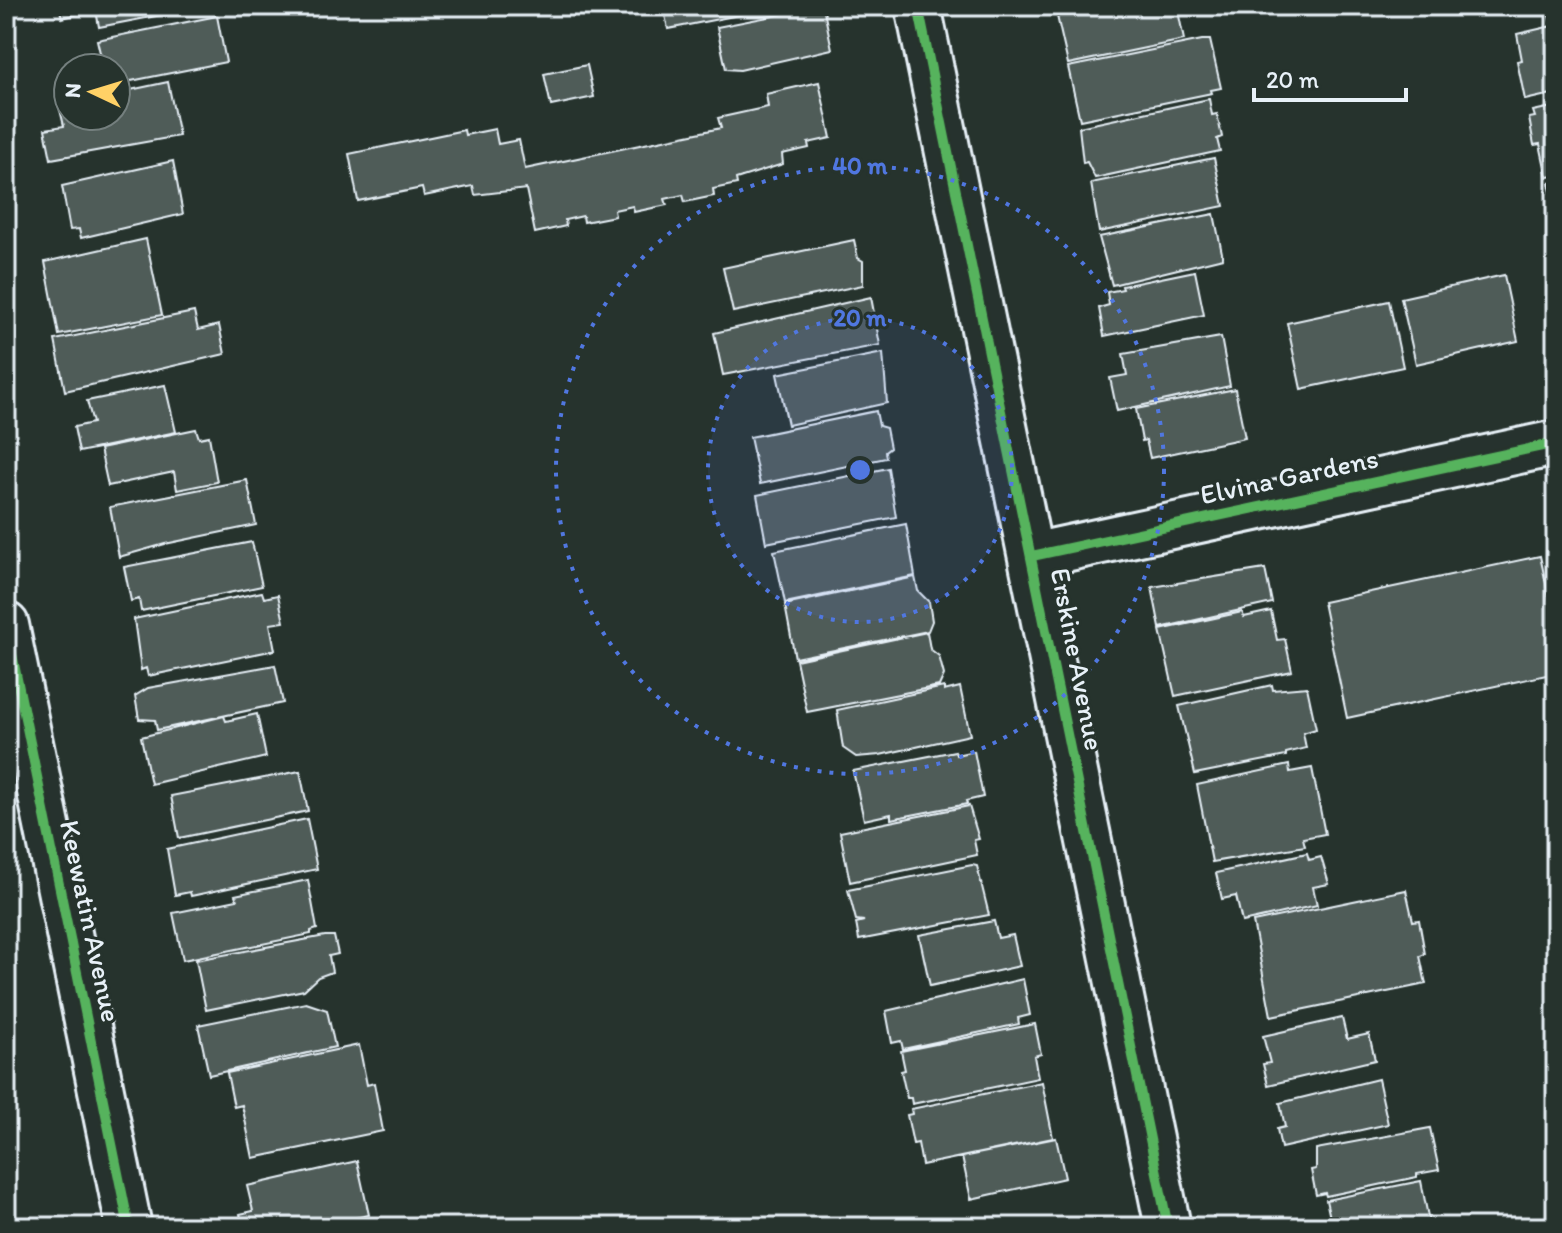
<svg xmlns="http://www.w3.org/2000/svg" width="1562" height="1233" viewBox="0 0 1562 1233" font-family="Itim,sans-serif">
  <rect width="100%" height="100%" fill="#26332d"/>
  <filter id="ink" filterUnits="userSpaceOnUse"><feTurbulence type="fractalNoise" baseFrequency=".0125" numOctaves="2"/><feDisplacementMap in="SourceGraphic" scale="16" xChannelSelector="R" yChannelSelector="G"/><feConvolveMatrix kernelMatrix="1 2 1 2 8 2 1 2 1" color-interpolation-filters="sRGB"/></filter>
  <g filter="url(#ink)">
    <!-- building -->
    <path fill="#505c59" stroke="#e8f1f8" stroke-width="2" d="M59,6H208L99,27L96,10L62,18Z
      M663,6H784L668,29Z
      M823,6L832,49L740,70L726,69L717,27Z
      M1103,6H1177L1184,40L1068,64L1057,16Z
      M1556,14V93L1525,100L1517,61L1522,60L1517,34L1552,26L1549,15Z
      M217,16L226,62L116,84V68H68V73L66,63L101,57L97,40Z
      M1202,40H1210L1221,88L1211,90L1212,93L1080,120L1068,67Z
      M587,65L594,97L551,106L544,74Z
      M168,82L179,136L51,159L45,129L64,126L58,101L68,99V116H116V93Z
      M819,82L831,138L808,143L809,148L782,154L783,164L736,179L737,184L713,189L714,196L685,202L683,195L665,199L667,205L634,212L633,206L614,210L615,216L584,222L583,216L565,220L566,226L535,233L526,189L475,195L473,186L424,196L422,188L358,201L349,154L464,130L465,135L495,129L498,144L519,140L525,169L721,128L718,118L768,107L766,94Z
      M1209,99L1212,115L1217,114L1222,137L1217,139L1220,151L1095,178L1087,162L1083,163L1079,127Z
      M1556,106V176L1547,177L1540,144L1534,145L1529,118L1535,117L1533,111Z
      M1214,158L1224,206L1099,232L1091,183Z
      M173,161L183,214L81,238L79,229L70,230L62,186Z
      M1556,182V213L1549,183Z
      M1214,214L1223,258L1112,285L1099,237Z
      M146,239L162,315L59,335L45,262Z
      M854,240L858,258L863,261V285L733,312L723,268Z
      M1195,271L1204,315L1104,336L1099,308L1109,305L1107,292L1123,289L1122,286Z
      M1504,275L1518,341L1416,364L1401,298Z
      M871,297L880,345L723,375L714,333Z
      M1389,301L1403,367L1301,389L1287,323Z
      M194,312L198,330L219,325L225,354L65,391L55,340Z
      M1221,337L1230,386L1117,411L1110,378L1127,375L1123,354Z
      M883,353L887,403L788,425L777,374Z
      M165,385L176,432L79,452L74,427L93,423L87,401Z
      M1235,389L1245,438L1150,458L1146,440L1142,441L1136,409Z
      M876,411L879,426L886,428L890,448L885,452L886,458L760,484L750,437Z
      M196,429L199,438L209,436L217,482L177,490L174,472L108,486L100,449Z
      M888,468L896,517L766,543L757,495Z
      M247,480L256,525L165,544L119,557L110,507Z
      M906,524L915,576L785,603L774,551Z
      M252,542L262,586L141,611L139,599L131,601L124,567Z
      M1540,556L1556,629V673L1347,718L1323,602Z
      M1265,569L1272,603L1160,628L1152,587Z
      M915,577L918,591L929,602L932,621L928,631L795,658L785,605Z
      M262,592L264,598L278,595L284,622L270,624L275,650L148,676L146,668L141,670L134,619Z
      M1271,611L1277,640L1285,639L1292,671L1175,696L1160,630L1242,612L1244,617Z
      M927,632L930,649L939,656L944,675L939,686L807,712L796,660Z
      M275,665L283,703L157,730L155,720L139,719L135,696L148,688Z
      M1272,685L1273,690L1307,687L1316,729L1303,733L1306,748L1286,753V756L1195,774L1179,706Z
      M944,687V691L960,687L970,735L880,755L856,757L843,748L837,710Z
      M257,714L266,757L151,784L141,737L224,716L226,721Z
      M955,751L956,755L974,751L983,797L966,801L967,804L891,819V814L864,820L853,771Z
      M1289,765L1290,772L1312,768L1325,834L1303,838L1305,846L1212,862L1197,785Z
      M300,771L308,811L179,838L171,796Z
      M969,806L979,839L974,840L977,855L850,882L840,832Z
      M307,819L317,869L191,896L190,892L175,895L167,849Z
      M1307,853L1309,860L1321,857L1329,884L1313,887L1317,905L1242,922L1236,896L1222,899L1216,873Z
      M972,865L977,866L989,915L859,940L856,923L864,921L856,920L848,890Z
      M308,880L317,929L311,931V934L183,960L173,913L237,900L235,895Z
      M1406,890L1413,921L1419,920L1425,954L1420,956L1426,984L1271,1016L1253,922Z
      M994,921L998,938L1013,935L1020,966L930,986L919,935Z
      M325,936H334L338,954L329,956L332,972L318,977L304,990L206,1010L196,960Z
      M1023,979L1030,1015L1018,1018L1019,1024L903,1049L901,1041L892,1043L886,1011Z
      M306,1003L327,1010L335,1047L209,1075L198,1025Z
      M1342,1018L1347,1039L1369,1034L1375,1060L1268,1085L1263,1064L1270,1063L1263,1036Z
      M1035,1024L1041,1054L1034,1056L1038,1078L912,1104L911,1098H907L901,1071L905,1070L901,1051Z
      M359,1045L367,1085L374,1083L383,1131L253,1158L242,1105L234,1107L227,1073Z
      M1378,1079L1388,1124L1281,1148L1277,1129L1285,1127L1280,1103Z
      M1042,1082L1053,1138L922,1165L918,1143L913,1144L907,1115L912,1114L911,1109Z
      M1430,1128L1439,1170L1417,1174V1177L1326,1196L1325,1193L1316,1195L1311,1170L1316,1169V1149Z
      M1056,1138L1065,1178L971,1199L962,1157Z
      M357,1161L369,1215L314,1227H243L240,1214L253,1211L247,1186Z
      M1421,1181L1430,1227H1332L1326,1200Z"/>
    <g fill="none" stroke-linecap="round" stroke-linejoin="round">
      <defs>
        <path id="minor" d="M918,6L1168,1227
          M1032,556L1556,443
          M6,625L129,1227"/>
      </defs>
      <!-- minor casing -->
      <use href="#minor" stroke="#e8f1f8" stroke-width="50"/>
      <!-- minor -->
      <use href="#minor" stroke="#26332d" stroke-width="44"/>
      <defs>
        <path id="cycleway" d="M918,6L1168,1227
          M1032,556L1556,443
          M6,625L129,1227"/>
      </defs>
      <!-- cycleway casing -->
      <use href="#cycleway" stroke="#26332d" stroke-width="15"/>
      <!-- cycleway -->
      <use href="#cycleway" stroke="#56b35d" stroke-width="10"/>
    </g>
  </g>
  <!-- distance rings -->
  <circle cx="860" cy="470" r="152" fill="#5077e0" fill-opacity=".12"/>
  <g fill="none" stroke="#5077e0" stroke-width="4" stroke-dasharray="4 8">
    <circle cx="860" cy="470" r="152"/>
    <circle cx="860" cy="470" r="304"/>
  </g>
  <g text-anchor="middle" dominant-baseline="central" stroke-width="6" stroke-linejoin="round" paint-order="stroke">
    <!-- street labels -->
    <g font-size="28" fill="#e8f1f8" stroke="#26332d">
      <text transform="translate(1289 476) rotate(-12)">Elvina Gardens</text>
      <text transform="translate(1078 659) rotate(79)">Erskine Avenue</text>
      <text transform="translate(91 921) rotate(78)">Keewatin Avenue</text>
    </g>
  </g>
  <circle cx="860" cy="470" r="12" fill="#5077e0" stroke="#26332d" stroke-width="4"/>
  <g font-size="24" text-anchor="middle" font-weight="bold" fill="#5077e0" stroke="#26332d" stroke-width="6" stroke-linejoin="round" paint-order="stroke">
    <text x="860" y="174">40 m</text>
    <text x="860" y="326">20 m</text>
  </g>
  <!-- margin -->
  <rect width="1562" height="1233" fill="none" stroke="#26332d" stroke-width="32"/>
  <rect x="16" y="16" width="1530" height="1201" fill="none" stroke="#e8f1f8" stroke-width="3" filter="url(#ink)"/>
  <!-- north arrow -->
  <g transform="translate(92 92) rotate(274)"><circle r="38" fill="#26332d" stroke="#747f7e" stroke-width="2"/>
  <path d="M0-6L14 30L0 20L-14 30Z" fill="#ffd166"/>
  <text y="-12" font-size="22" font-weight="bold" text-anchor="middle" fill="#e8f1f8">N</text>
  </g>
  <!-- scale -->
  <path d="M1254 88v12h152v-12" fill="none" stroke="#e8f1f8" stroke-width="4"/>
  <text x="1266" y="88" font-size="24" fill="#e8f1f8" stroke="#26332d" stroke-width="6" paint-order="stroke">20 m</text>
</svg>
